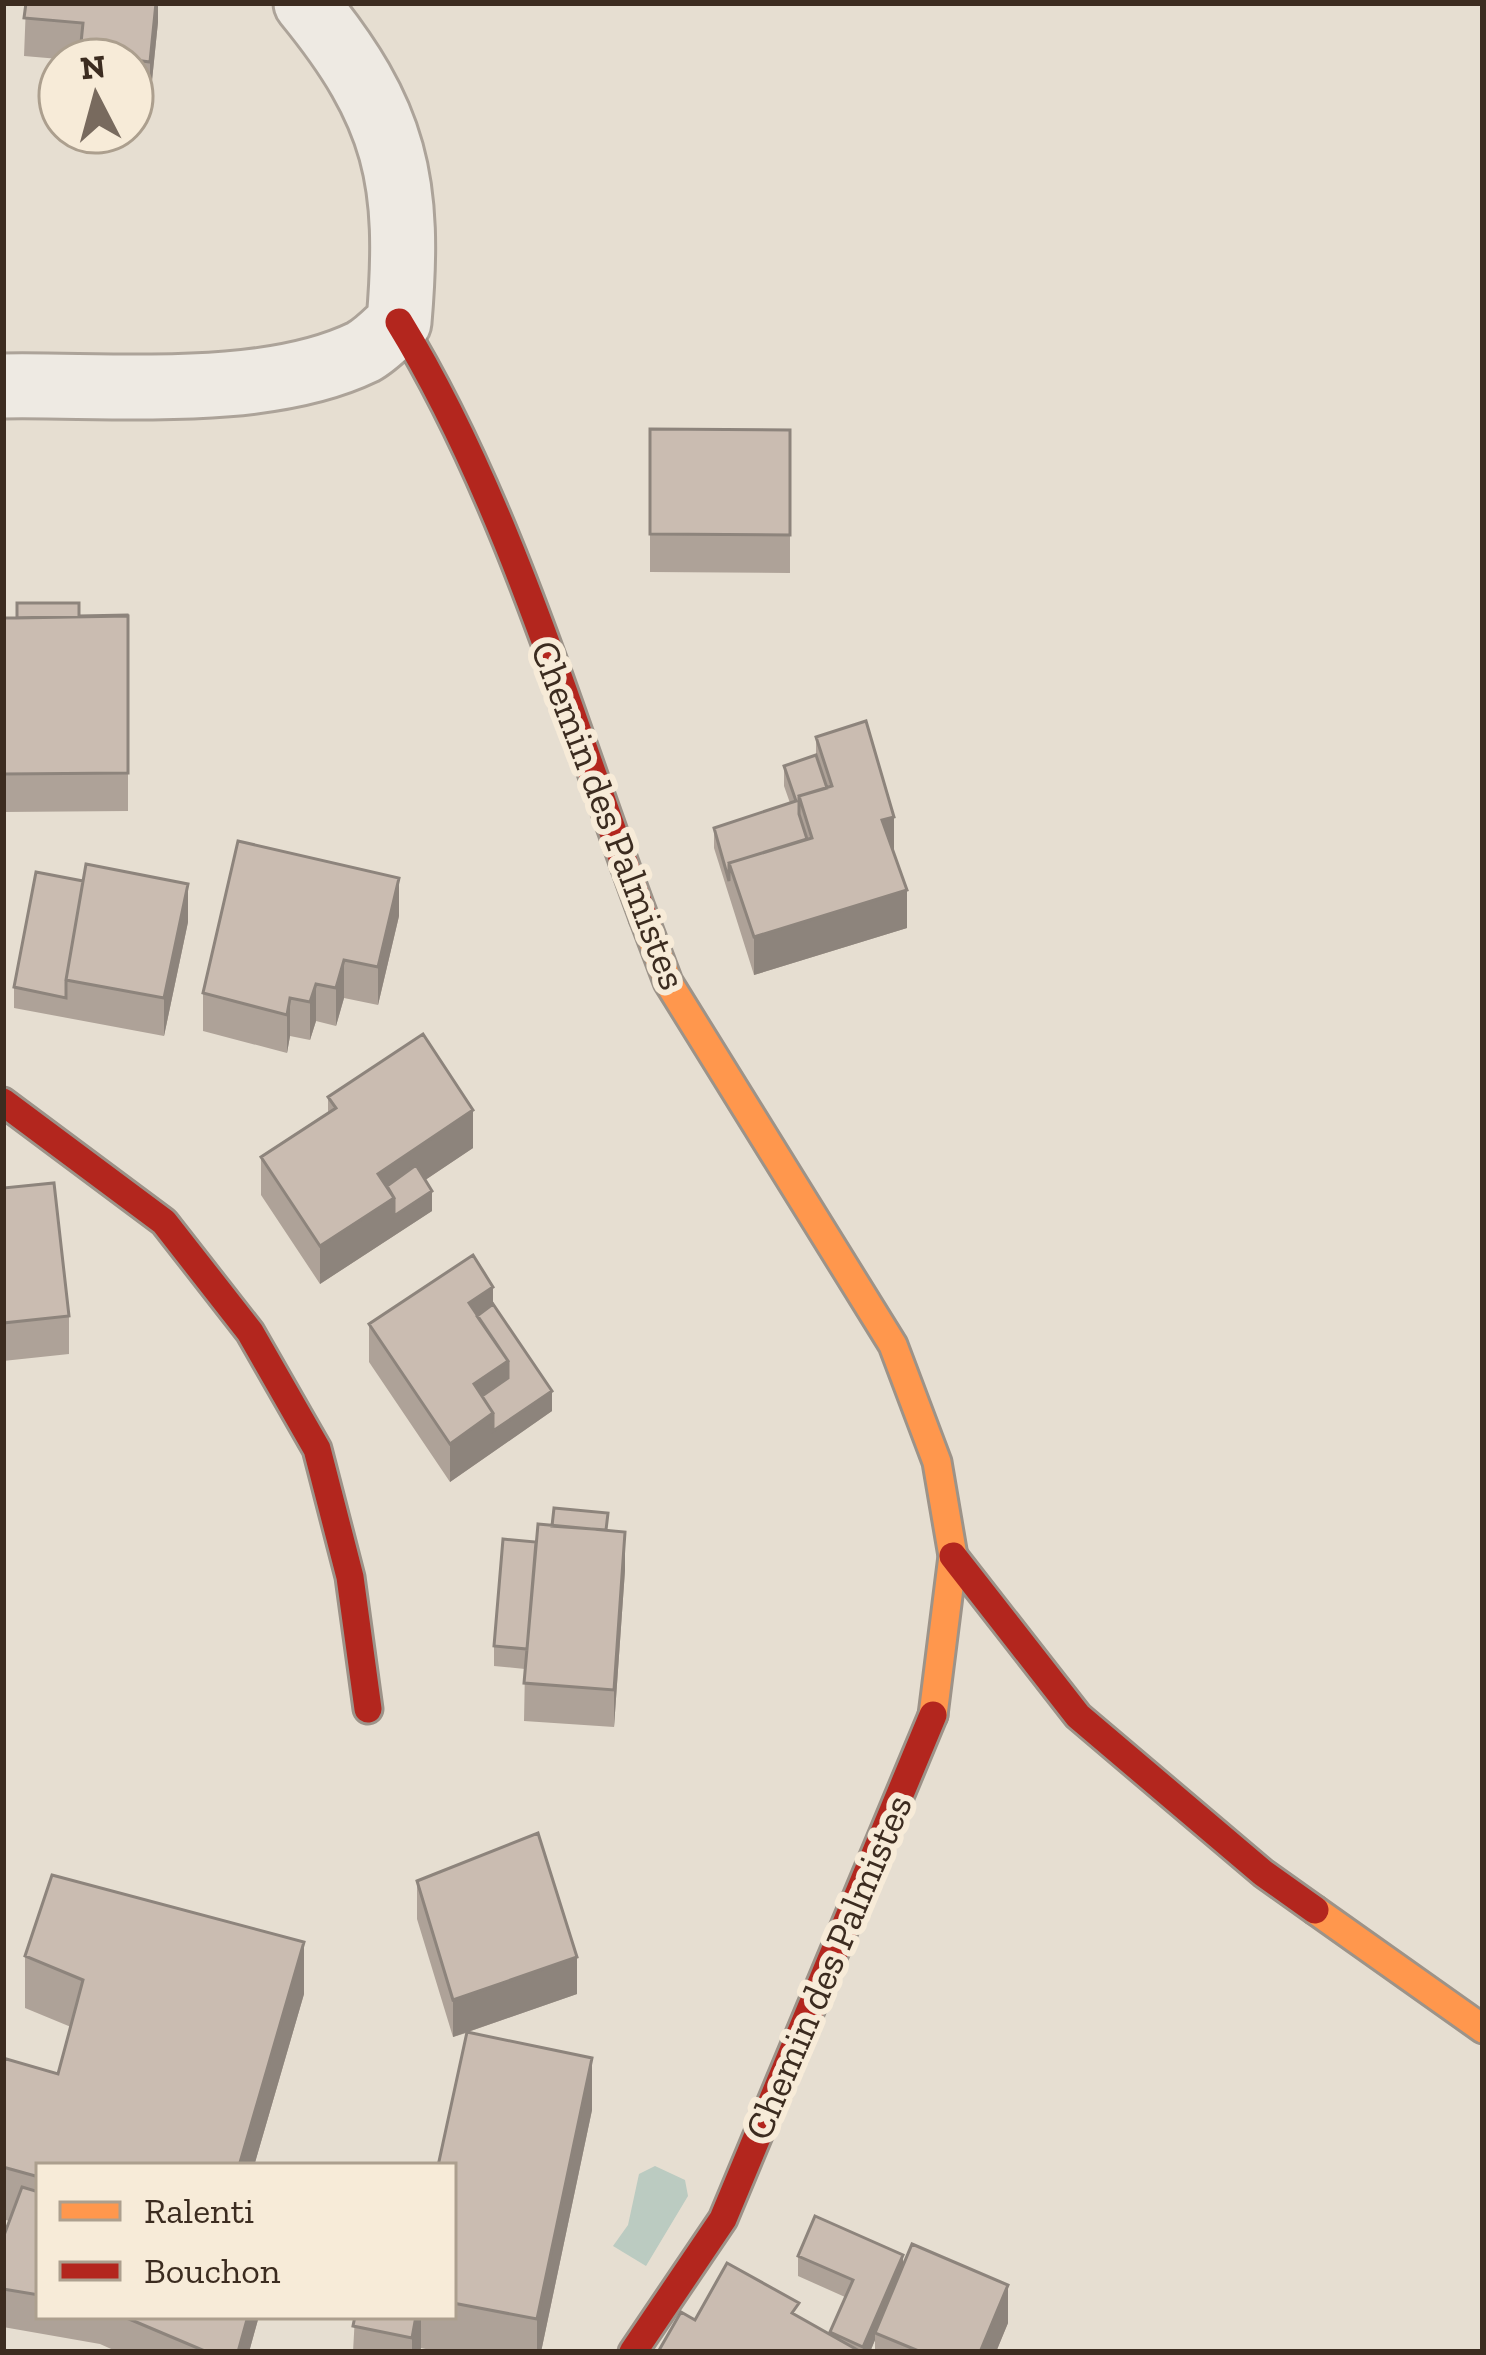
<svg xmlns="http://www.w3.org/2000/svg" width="1486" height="2355" viewBox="0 0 1486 2355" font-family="'Zilla Slab',serif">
  <rect width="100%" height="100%" fill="#e6ded1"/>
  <!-- water -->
  <path fill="#bbcbc1" d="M655,2166L685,2180L688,2196L646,2266L613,2246L628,2225L639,2174Z"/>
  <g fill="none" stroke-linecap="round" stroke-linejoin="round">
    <defs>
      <path id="street" d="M3,386C111,384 264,400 363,352C376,345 388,332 399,322C411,182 397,114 306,3"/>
      <path id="slow" d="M644,918L668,982L893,1345L937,1462L953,1556L933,1715
        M1315,1910L1483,2029"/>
      <path id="jam" d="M399,322C508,500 571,722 644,918
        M3,1102L164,1222L250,1332L317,1449L350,1577L368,1709
        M953,1556L1078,1716L1263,1873L1315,1910
        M633,2352L723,2219L933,1715"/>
    </defs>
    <!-- street casing -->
    <use href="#street" stroke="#aca399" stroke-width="69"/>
    <!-- slow casing -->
    <use href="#slow" stroke="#9c9389" stroke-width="33"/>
    <!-- jam casing -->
    <use href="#jam" stroke="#9c9389" stroke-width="33"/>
    <!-- street -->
    <use href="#street" stroke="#eeeae3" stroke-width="63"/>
    <!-- slow -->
    <use href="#slow" stroke="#ff974d" stroke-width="27"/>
    <!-- jam -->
    <use href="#jam" stroke="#b3261e" stroke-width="27"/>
  </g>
  <!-- wall -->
  <path fill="#aea298" d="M3,3H158V22L150,100L132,97V60H71L24,56L26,5Z
    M650,429L790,430V573L650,572Z
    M128,616V811L3,812V618Z
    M816,737L894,854L907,928L754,975L714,848V828L790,803L784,786V766L816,755Z
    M399,916L378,1005L344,998L336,1026L316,1021L310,1040L290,1036L287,1053L203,1031V993Z
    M188,922L164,1036L14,1008V987Z
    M328,1097L473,1148L425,1180L432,1211L320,1284L261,1195V1157L328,1113Z
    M3,1188L69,1316V1354L3,1361Z
    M493,1304L552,1411L450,1482L369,1362V1324Z
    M608,1530L625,1570L614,1727L524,1721L525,1669L494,1666V1646L536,1542Z
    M417,1881L577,1994L468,2032L592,2110L541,2352H440L421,2348L420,2352H353L355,2316H453V2166L466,2033L453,2037L417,1919Z
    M25,1956L304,1994L254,2166H39V2316H259L249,2352H118L100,2344L3,2327V2238L9,2221L3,2219V2058L58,2074L71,2027L25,2008Z
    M798,2256L903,2266L1008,2323L996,2352H875V2340L870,2352H658L695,2320L799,2317L830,2335L845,2297L798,2276Z"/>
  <!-- shaded-wall -->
  <path fill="#8d847c" d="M156,3H158V22L150,100V62Z
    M894,817V855L882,820Z
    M399,878V916L378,1005V967Z
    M188,884V922L164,1036V998Z
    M907,890V928L754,975V937Z
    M344,960V998L336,1026V988Z
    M316,984V1021L310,1040V1002Z
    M290,998V1036L287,1053V1015Z
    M473,1110V1148L394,1201L432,1191V1211L320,1284V1246L378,1174Z
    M493,1287V1325L479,1335L469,1303Z
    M508,1361V1399L483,1416L474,1384Z
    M552,1391V1411L450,1482V1444L493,1413Z
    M625,1532V1570L614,1727V1690Z
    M304,1942V1994L254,2166H239Z
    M577,1957V1994L453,2037V2000Z
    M592,2058V2110L541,2352H537V2319Z
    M903,2255V2275L875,2333V2340L870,2352H863V2347Z
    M1008,2285V2323L996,2352H980Z
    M248,2316H259L249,2352H238Z
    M416,2316H421V2348L420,2352H412V2338Z"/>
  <!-- building -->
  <path fill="#cabcb1" stroke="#8d847c" stroke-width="3" d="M26,3H156L150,62L80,53L83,23L24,18Z
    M650,429L790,430V535L650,534Z
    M17,603H79V616L127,615V616L17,618Z
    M128,616V773L3,774V618Z
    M866,721L894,817L882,820L907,890L754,937L729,863L812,838L799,796L832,786L816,737Z
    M816,755L827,788L799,796V814L807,839L729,863V881L714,828L796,801L784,766Z
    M238,841L399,878L378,967L344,960L336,988L316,984L310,1002L290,998L287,1015L203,993Z
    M86,864L188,884L164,998L66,980Z
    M36,872L83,881L66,980V998L14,987Z
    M423,1034L473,1110L378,1174L394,1198L320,1246L261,1157L336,1108L328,1097Z
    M416,1165L432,1191L394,1216V1198L387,1186Z
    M54,1183L69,1316L3,1323V1188Z
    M473,1255L493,1287L469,1303L508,1361L474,1384L493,1413L450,1444L369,1324Z
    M493,1304L552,1391L493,1431V1413L482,1396L508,1378V1361L477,1316Z
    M554,1508L608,1513L606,1530L552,1526Z
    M538,1524L625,1532L614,1690L524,1683Z
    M503,1539L536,1542L527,1649L494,1646Z
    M538,1833L577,1957L453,2000L417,1881Z
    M52,1875L304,1942L239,2166H39V2177L3,2167V2058L58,2074L83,1980L25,1956Z
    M467,2032L592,2058L537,2319L453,2303V2166H438Z
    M22,2187L39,2192V2295L3,2289V2238Z
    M815,2216L903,2255L863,2347L830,2332L853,2280L798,2256Z
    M912,2244L1008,2285L980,2352H921L875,2333Z
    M727,2263L799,2303L792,2313L861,2352H658L681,2312L695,2320Z
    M122,2316H248L238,2352H207Z
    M355,2316H416L412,2338L353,2326Z"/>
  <g text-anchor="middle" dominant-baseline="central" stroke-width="12" stroke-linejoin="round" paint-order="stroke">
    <!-- street labels -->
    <g font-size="39" fill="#3c2c20" stroke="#f7ebd8">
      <text transform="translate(609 815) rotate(69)">Chemin des Palmistes</text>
      <text transform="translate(828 1967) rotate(-67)">Chemin des Palmistes</text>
    </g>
  </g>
  <!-- border -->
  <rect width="1486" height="2355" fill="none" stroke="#3c2c20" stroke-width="12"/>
  <!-- legend -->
  <rect x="36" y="2163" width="420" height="156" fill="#f7ebd8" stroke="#ac9f8e" stroke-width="3"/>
  <rect x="60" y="2202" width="60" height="18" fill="#ff974d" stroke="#ac9f8e" stroke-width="3"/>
  <text x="144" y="2223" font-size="36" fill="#3c2c20">Ralenti</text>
  <rect x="60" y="2262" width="60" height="18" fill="#b3261e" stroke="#ac9f8e" stroke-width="3"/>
  <text x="144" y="2283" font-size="36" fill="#3c2c20">Bouchon</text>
  <!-- north arrow -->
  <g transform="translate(96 96) rotate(354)"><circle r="57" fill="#f7ebd8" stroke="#ac9f8e" stroke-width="3"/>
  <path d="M0-9L21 45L0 30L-21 45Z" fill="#786a5e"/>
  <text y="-18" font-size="33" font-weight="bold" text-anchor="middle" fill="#3c2c20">N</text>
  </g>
</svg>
